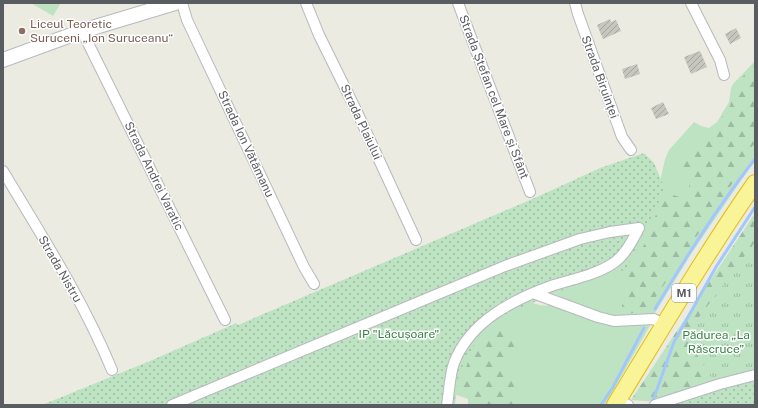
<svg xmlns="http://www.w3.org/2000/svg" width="758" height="408" viewBox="0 0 758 408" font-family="'Public Sans',sans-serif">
  <defs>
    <pattern id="forest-firs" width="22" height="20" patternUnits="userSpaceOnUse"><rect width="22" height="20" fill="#bee3c3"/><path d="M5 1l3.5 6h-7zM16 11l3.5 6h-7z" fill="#9dbba2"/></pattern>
    <pattern id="park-tufts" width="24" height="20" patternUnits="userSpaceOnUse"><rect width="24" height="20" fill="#bee3c3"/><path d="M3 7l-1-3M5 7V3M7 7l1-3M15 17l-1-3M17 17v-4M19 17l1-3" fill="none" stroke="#9dbba2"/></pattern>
    <pattern id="garden-dots" width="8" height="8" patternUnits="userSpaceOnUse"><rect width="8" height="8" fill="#bee3c3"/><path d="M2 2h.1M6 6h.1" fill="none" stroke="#9dbba2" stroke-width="1.8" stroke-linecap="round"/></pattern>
    <pattern id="building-hatch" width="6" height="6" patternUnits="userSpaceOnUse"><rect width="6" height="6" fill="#c6c5be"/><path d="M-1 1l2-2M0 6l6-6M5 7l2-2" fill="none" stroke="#a4a39e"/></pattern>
  </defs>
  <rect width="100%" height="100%" fill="#ecebe1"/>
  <!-- grass -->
  <path fill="#bee3c3" d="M31,3H61L53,16Z
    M755,61V160L691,254L655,313C645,313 635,317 625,317C603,318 574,304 555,294L554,292L656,200L665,159L669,150L694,122L701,126L709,128L717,122L729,102L731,88L733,84Z
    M526,301C534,303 543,308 551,304L579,314L597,322L617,326L631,325L637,323L651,324L605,405H468V399L454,394C457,366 467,342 488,323C497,315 516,307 526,301Z"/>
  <!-- forest -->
  <path fill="url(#forest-firs)" d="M755,65V145H754L744,153L746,161L738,175L649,307L640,312L625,314L622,306L628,274L654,227L655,217L663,199L670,194L683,198L689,196V182L684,180L680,170L695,139L709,135L730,106L735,85L738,81Z
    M755,213V372L658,402L631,400Z
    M497,330L506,331L516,334L517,349L507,353L502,368L516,378L525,388L517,395L520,405H474L475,400L468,395L461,385L468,361L484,341Z"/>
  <!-- park -->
  <path fill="url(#park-tufts)" d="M755,242V372L715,383L685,336Z"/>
  <!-- garden -->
  <path fill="url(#garden-dots)" d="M644,153L654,163L665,189L625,271L612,269L506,314L481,332L459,373L455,405H42L150,361L232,325L236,323L238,325L268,312L537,197L600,168Z
    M755,372V405H657Z"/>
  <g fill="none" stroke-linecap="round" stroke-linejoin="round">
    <!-- stream -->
    <path stroke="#a2c7fb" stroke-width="3" d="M655,309C686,257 718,206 755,159
      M652,403L674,342L716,267L755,207
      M601,405L613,387L644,328"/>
  </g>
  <!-- building -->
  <path fill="url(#building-hatch)" d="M610,19L611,22L616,20L621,31L603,39L597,25Z
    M736,28L741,38L730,44L725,34Z
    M700,51L707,67L691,74L684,57Z
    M637,64L640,74L625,79L622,69Z
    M663,102L669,114L656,119L651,108Z"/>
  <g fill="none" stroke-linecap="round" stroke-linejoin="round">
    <defs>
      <path id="minor" d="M182,3L187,20L304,267L314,284
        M306,3L319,35L357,112L416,240
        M458,3L530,192
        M575,3L578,14L622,137L631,150
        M691,3L720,60L724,75
        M82,31L225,320
        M3,171C42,236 83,300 112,370
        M533,293L598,317L614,321L654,319L664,325
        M618,401L628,405
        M172,405L505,266L580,239L610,232L639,228
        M447,405C449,393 450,373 454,363C470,321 514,299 554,285C573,279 595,275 612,264C625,256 632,241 639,228
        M655,405L720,384L755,375"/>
      <path id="secondary" d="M3,60L82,31L175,3"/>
      <path id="trunk" d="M615,405C661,330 705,255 755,183"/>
    </defs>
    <!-- minor casing -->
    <use href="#minor" stroke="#b6b8bd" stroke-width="12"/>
    <!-- secondary casing -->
    <use href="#secondary" stroke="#b7b9bf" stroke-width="16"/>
    <!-- trunk casing -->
    <use href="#trunk" stroke="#e3bf0a" stroke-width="18"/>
    <!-- minor -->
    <use href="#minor" stroke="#fff" stroke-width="10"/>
    <!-- secondary -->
    <use href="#secondary" stroke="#fff" stroke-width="14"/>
    <!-- trunk -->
    <use href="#trunk" stroke="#faf499" stroke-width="16"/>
  </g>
  <!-- markers -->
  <circle fill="#8d6e63" stroke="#fff" stroke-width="1.5" cx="22" cy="31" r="4"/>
  <g text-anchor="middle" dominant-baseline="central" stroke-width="3" stroke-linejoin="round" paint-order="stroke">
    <!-- shield labels -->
    <rect fill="#fff" stroke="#8b8d90" stroke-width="1" x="672" y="284" width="24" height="18" rx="3"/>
    <g font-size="11" font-weight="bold" fill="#595c61">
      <text x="684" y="293">M1</text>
    </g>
    <!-- education labels -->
    <g font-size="12" fill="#785e54" stroke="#fff" text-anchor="start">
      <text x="30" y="24">Liceul Teoretic<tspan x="30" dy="14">Suruceni „Ion Suruceanu“</tspan></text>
    </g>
    <!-- street labels -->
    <g font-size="12" fill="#595c61" stroke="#fff">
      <text transform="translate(600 77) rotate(70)">Strada Biruinței</text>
      <text transform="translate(494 97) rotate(69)">Strada Ștefan cel Mare și Sfânt</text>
      <text transform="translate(361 122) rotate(65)">Strada Plaiului</text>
      <text transform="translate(246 144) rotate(65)">Strada Ion Vătămanu</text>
      <text transform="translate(154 176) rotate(64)">Strada Andrei Varatic</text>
      <text transform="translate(60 269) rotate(60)">Strada Nistru</text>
    </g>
    <!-- park labels -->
    <g font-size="12" fill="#388246" stroke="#fff">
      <text x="399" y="334">IP "Lăcușoare"</text>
      <text x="716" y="335">Pădurea „La<tspan x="716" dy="14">Răscruce”</tspan></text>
    </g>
  </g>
  <!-- border -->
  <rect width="758" height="408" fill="none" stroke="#595c61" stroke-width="8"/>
</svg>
